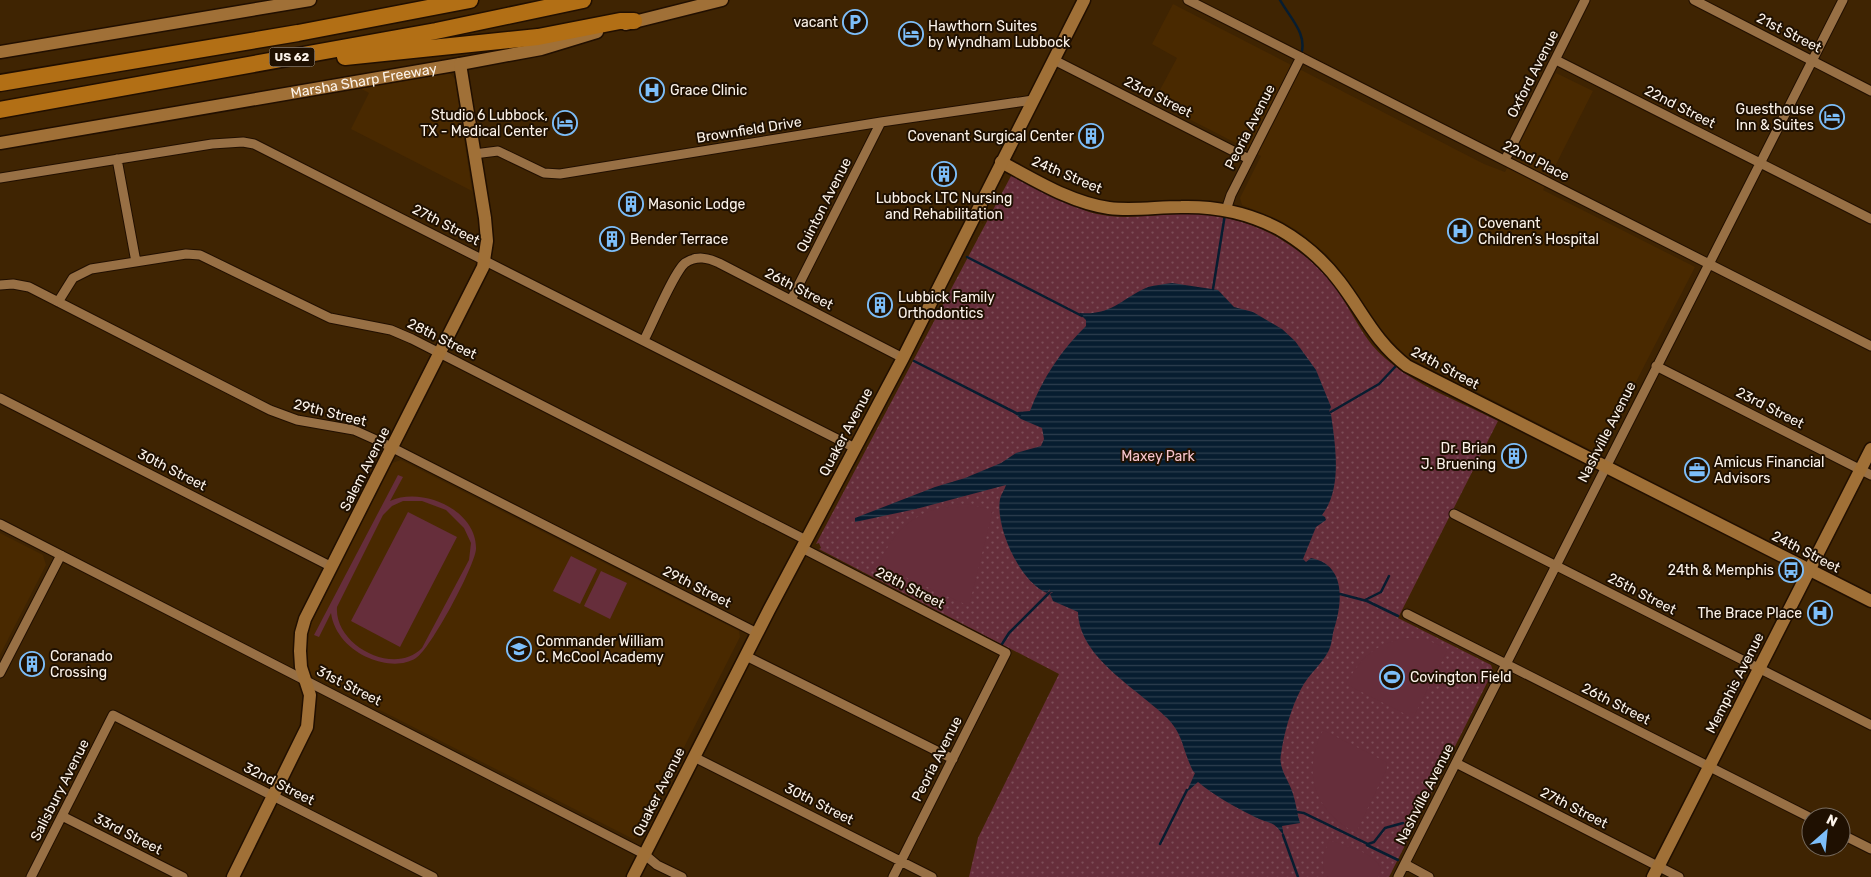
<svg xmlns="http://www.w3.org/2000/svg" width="1871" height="877" viewBox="0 0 1871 877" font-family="Rubik,sans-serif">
  <defs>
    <pattern id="park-dots" width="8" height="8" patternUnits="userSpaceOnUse" patternTransform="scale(1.25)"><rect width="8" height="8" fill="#662e3b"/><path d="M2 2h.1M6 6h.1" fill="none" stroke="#7d4d58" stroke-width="1.8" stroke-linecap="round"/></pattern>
    <pattern id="water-rules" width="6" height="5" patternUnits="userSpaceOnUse" patternTransform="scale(1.25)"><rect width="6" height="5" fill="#071d30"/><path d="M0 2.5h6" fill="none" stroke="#2c3e4e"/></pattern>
  </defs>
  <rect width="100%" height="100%" fill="#3f2402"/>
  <!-- built -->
  <path fill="#492900" d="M1173,4L1484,164L1505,172L1556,73L1593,91L1543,190L1695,267L1599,454L1406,356L1380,329L1348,281L1327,255L1301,233L1281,221L1242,205L1240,198L1261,156L1154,101L1177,58L1152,44Z
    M449,72L455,79L472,191L351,129L369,93L356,86L375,87L376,84Z
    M401,460L739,631L740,637L639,836L633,839L311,675L305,654L307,632L311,620L392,463Z
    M0,533L43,555L46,565L0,655Z"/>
  <!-- park -->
  <path fill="url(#park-dots)" d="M1011,176C1037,181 1067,207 1097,214C1124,220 1149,215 1176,214C1215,212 1256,222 1288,244C1305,255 1320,268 1333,284C1347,303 1357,326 1372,345C1404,382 1455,399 1498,421L1398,618L1491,665L1493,671L1389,877H969L978,838L1059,674L819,549L821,548L819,543L816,544Z"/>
  <!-- garden -->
  <path fill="#662e3b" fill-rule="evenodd" d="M398,475L403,477L390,501C422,486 477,510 476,549C475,566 430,650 416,658C402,667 383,664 369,658C350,650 334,634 331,613L319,637L314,635ZM403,501H422L446,510L464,528L471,543L469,560L422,648C394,677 334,645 337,607L383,515L392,506Z
    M966,504L993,510L969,606L879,565C896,524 922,507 966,504Z
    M408,512L457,537L400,647L351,621Z
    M571,556L597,569L580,604L553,591Z
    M601,571L627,583L610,619L584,606Z
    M1410,638L1425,639L1448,649L1413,718L1346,684C1361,657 1378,641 1410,638Z
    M1323,730L1386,762L1387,768L1356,833C1313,810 1302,772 1323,730Z
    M1329,840C1345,846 1375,852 1381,869L1378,877H1324L1323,858Z"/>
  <!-- water -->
  <path fill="url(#water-rules)" d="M1172,283L1218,290L1234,307L1253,312L1282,329L1295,341L1316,370L1331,407L1328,414H1331C1335,444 1343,488 1322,515L1325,517L1326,520L1316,527L1303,559L1306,562L1311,558C1347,565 1342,604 1334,629C1332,636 1332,645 1328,652C1321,665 1308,675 1301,689C1291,708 1284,733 1281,754C1278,769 1289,780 1293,794C1296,803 1297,814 1300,823L1282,826L1284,836C1272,819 1270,825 1253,816C1235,807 1213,795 1198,782L1188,791L1185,790L1188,789L1195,773C1193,772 1191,767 1189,762C1182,744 1181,732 1167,718C1137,688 1079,658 1078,612L1053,601L1050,594L1053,592L1049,593L1050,589L1047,593C1020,582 995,527 1000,499C1001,494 1005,489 1006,485L916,509L855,522V518L935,487L965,478L1001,463L1016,453L1041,446L1044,439L1042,428L1021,419L1013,412L1019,415L1017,412L1030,411C1042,379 1062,349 1086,326V320L1079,313C1112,316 1122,298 1148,287C1155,285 1165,284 1172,283Z"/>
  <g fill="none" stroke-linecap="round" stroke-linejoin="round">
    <!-- stream -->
    <path stroke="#071d30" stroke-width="2.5" d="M1280,0C1290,18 1308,34 1301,55
      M967,257L1082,316
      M1213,289L1225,214
      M914,361L1020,415
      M1329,413L1379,384L1395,367
      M1340,594L1367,601L1398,616
      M1365,600L1381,592L1389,576
      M1002,644L1009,633L1049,593
      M1297,812L1304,813L1368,844L1374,842L1385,828L1403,823
      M1283,835L1298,877
      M1160,844L1187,790
      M1367,845L1398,860"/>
    <defs>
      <path id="street" d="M1188,0L1871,346
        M1694,0L1871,91
        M1054,60L1249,159
        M1556,60L1871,219
        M474,154L498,151L544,173L560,174L881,122L1033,100
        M117,159L136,262
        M1505,160L1585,0
        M0,178L212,144L243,142L254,144L855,448
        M1226,210L1231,195L1301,57
        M0,285L13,284L29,287L270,410L297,420L354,430L383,443L757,633
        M791,300L881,122
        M58,302L73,278L91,269L186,254L200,255L330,318L391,330L412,339L806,540
        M644,340C652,325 674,272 685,263C697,255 708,258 719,263L903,358
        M1656,366L1871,475
        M0,398L332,567
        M1454,514L1871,725
        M0,524L644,854L657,865L682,877
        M802,548L1006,653L893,877
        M1407,614L1811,818
        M746,656L953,759
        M0,673L61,555
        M694,757L932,877
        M1456,763L1679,877
        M62,816L183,877
        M1841,834L1871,849
        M1405,864L1429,877
        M31,877L113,715L433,877
        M1398,877L1843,0"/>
      <g id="secondary">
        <path d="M626,24L722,0"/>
        <path d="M0,52L310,0"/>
        <path id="s1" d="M0,143L460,64L541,49L597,32"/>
        <path d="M1001,162C1035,180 1071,203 1109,208C1133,211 1157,207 1181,207C1216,206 1249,213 1279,229C1302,242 1323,260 1339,281C1363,312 1374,341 1407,366L1871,601"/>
        <path d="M233,877L307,727L310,695L301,667L300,651L301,633L305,619L483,267L487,241L485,218L460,64"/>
        <path d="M633,877L769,610L903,358L1084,0"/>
        <path d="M1653,877L1871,449"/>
      </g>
      <path id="highway" d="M345,57L538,37L620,21H634
        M0,83L298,33L470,0
        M0,110L436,31L583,0"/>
    </defs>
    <!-- street casing -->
    <use href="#street" stroke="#210f00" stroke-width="11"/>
    <!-- secondary casing -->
    <use href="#secondary" stroke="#210f00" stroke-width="15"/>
    <!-- highway casing -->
    <use href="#highway" stroke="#210f00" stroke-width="19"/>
    <!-- street -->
    <use href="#street" stroke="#987045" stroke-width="9"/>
    <!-- secondary -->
    <use href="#secondary" stroke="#a07037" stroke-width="12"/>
    <!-- highway -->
    <use href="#highway" stroke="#b26f15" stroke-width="16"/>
  </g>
  <!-- icons -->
  <defs>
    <symbol id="parking-ring" viewBox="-11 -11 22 22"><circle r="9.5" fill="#1f1001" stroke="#7dbef9" stroke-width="1.5"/><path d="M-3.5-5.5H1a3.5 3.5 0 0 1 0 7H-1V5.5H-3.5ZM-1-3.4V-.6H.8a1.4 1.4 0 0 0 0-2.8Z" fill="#7dbef9"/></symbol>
    <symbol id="hotel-ring" viewBox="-11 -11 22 22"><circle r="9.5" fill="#1f1001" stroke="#7dbef9" stroke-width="1.5"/><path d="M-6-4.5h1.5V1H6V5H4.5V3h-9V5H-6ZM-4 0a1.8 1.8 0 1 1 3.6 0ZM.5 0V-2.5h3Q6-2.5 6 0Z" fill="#7dbef9"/></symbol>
    <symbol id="hospital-ring" viewBox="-11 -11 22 22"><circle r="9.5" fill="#1f1001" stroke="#7dbef9" stroke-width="1.5"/><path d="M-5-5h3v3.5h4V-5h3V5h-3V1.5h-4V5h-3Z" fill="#7dbef9"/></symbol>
    <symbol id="building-ring" viewBox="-11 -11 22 22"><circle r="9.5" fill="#1f1001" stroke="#7dbef9" stroke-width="1.5"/><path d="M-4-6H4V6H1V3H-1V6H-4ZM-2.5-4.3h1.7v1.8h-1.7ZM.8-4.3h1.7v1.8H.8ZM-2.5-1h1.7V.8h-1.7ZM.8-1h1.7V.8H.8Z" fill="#7dbef9"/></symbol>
    <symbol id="office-ring" viewBox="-11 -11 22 22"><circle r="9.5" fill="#1f1001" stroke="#7dbef9" stroke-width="1.5"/><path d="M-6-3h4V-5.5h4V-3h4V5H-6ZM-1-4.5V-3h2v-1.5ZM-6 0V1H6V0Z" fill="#7dbef9"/></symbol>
    <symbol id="bus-ring" viewBox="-11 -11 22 22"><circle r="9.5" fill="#1f1001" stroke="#7dbef9" stroke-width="1.5"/><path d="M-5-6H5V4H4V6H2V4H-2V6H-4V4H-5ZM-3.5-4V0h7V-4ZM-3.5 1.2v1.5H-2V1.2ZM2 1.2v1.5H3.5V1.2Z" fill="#7dbef9"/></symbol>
    <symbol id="school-ring" viewBox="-11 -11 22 22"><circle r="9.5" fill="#1f1001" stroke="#7dbef9" stroke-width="1.5"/><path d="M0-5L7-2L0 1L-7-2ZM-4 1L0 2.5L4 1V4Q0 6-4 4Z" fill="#7dbef9"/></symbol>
    <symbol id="stadium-ring" viewBox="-11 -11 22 22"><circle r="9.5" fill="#1f1001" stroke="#7dbef9" stroke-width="1.5"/><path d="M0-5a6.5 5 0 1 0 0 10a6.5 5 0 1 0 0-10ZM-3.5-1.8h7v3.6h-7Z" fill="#7dbef9"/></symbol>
  </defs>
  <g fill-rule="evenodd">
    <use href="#parking-ring" x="841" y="8" width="28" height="28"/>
    <use href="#hotel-ring" x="897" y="20" width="28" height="28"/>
    <use href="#hospital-ring" x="638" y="76" width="28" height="28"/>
    <use href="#hotel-ring" x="1818" y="103" width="28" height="28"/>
    <use href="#hotel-ring" x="551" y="109" width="28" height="28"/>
    <use href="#building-ring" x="1077" y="122" width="28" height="28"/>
    <use href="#building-ring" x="930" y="160" width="28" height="28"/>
    <use href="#building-ring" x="617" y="190" width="28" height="28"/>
    <use href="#hospital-ring" x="1446" y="217" width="28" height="28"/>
    <use href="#building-ring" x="598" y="225" width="28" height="28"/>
    <use href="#building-ring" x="866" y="291" width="28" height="28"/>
    <use href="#building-ring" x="1500" y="442" width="28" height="28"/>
    <use href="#office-ring" x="1683" y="456" width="28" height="28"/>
    <use href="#bus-ring" x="1777" y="556" width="28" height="28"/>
    <use href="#hospital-ring" x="1806" y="599" width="28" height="28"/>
    <use href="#school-ring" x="505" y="635" width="28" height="28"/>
    <use href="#building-ring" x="18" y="650" width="28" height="28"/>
    <use href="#stadium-ring" x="1378" y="663" width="28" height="28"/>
  </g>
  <g text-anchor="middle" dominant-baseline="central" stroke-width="4" stroke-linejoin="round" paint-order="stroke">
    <!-- shield labels -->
    <rect fill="#1f1001" stroke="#baafa4" stroke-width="1" x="269.5" y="47.5" width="45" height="19" rx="4"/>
    <g font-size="12" font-weight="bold" fill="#fcf3ea">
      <text x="292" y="57">US 62</text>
    </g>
    <!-- poi labels -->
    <g font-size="14" fill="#fcf3ea" stroke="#1f1001" text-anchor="start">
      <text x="838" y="22" text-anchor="end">vacant</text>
      <text x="928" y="26">Hawthorn Suites<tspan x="928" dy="16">by Wyndham Lubbock</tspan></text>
      <text x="670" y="90">Grace Clinic</text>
      <text x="1814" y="109" text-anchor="end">Guesthouse<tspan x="1814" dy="16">Inn &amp; Suites</tspan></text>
      <text x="548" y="115" text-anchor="end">Studio 6 Lubbock,<tspan x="548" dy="16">TX - Medical Center</tspan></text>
      <text x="1074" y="136" text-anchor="end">Covenant Surgical Center</text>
      <text x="944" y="198" text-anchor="middle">Lubbock LTC Nursing<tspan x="944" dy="16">and Rehabilitation</tspan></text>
      <text x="648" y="204">Masonic Lodge</text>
      <text x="1478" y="223">Covenant<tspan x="1478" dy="16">Children’s Hospital</tspan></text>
      <text x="630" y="239">Bender Terrace</text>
      <text x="898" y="297">Lubbick Family<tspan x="898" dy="16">Orthodontics</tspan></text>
      <text x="1496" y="448" text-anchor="end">Dr. Brian<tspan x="1496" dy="16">J. Bruening</tspan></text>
      <text x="1714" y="462">Amicus Financial<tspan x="1714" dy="16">Advisors</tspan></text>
      <text x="1774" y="570" text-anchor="end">24th &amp; Memphis</text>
      <text x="1802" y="613" text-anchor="end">The Brace Place</text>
      <text x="536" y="641">Commander William<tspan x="536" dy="16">C. McCool Academy</tspan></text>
      <text x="50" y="656">Coranado<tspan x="50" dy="16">Crossing</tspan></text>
      <text x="1410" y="677">Covington Field</text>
    </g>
    <!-- street labels -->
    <g font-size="14" fill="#fcf3ea" stroke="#1f1001">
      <text transform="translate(1789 33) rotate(27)">21st Street</text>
      <text transform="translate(1533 74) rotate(-63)">Oxford Avenue</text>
      <text stroke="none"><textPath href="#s1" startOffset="369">Marsha Sharp Freeway</textPath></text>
      <text transform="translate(1158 97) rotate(27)">23rd Street</text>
      <text transform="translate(1680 107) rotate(27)">22nd Street</text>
      <text transform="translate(1250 127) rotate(-63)">Peoria Avenue</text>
      <text transform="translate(749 130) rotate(-9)">Brownfield Drive</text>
      <text transform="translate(1536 161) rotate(27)">22nd Place</text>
      <text transform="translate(1067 175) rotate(23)">24th Street</text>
      <text transform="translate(824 205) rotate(-63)">Quinton Avenue</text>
      <text transform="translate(446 225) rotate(27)">27th Street</text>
      <text transform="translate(799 289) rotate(27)">26th Street</text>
      <text transform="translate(442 339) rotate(26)">28th Street</text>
      <text transform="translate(1445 368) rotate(28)">24th Street</text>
      <text transform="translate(1770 408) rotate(27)">23rd Street</text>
      <text transform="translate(330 413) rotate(14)">29th Street</text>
      <text transform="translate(846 432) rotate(-62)">Quaker Avenue</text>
      <text transform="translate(1607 432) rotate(-63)">Nashville Avenue</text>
      <text transform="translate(365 469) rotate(-63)">Salem Avenue</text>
      <text transform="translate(172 470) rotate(27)">30th Street</text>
      <text transform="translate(1806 552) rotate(27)">24th Street</text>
      <text transform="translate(697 587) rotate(27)">29th Street</text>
      <text transform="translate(910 588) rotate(27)">28th Street</text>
      <text transform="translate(1642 594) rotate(27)">25th Street</text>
      <text transform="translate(1735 683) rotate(-63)">Memphis Avenue</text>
      <text transform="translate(349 686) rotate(27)">31st Street</text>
      <text transform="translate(1616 704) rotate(27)">26th Street</text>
      <text transform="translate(937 759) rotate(-63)">Peoria Avenue</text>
      <text transform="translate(279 784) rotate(27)">32nd Street</text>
      <text transform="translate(60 790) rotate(-63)">Salisbury Avenue</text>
      <text transform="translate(659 792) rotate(-63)">Quaker Avenue</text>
      <text transform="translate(1425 794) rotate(-63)">Nashville Avenue</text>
      <text transform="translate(819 804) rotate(27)">30th Street</text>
      <text transform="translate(1574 808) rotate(27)">27th Street</text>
      <text transform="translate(128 834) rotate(27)">33rd Street</text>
    </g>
    <!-- park labels -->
    <g font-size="14" fill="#f7c4cd" stroke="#1f1001">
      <text x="1158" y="456">Maxey Park</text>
    </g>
  </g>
  <!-- north arrow -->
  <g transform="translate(1826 832) rotate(27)"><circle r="24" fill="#1f1001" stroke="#776b5e"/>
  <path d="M0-4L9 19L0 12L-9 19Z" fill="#7dbef9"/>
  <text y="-8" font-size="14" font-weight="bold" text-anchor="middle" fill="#fcf3ea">N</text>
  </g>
</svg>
